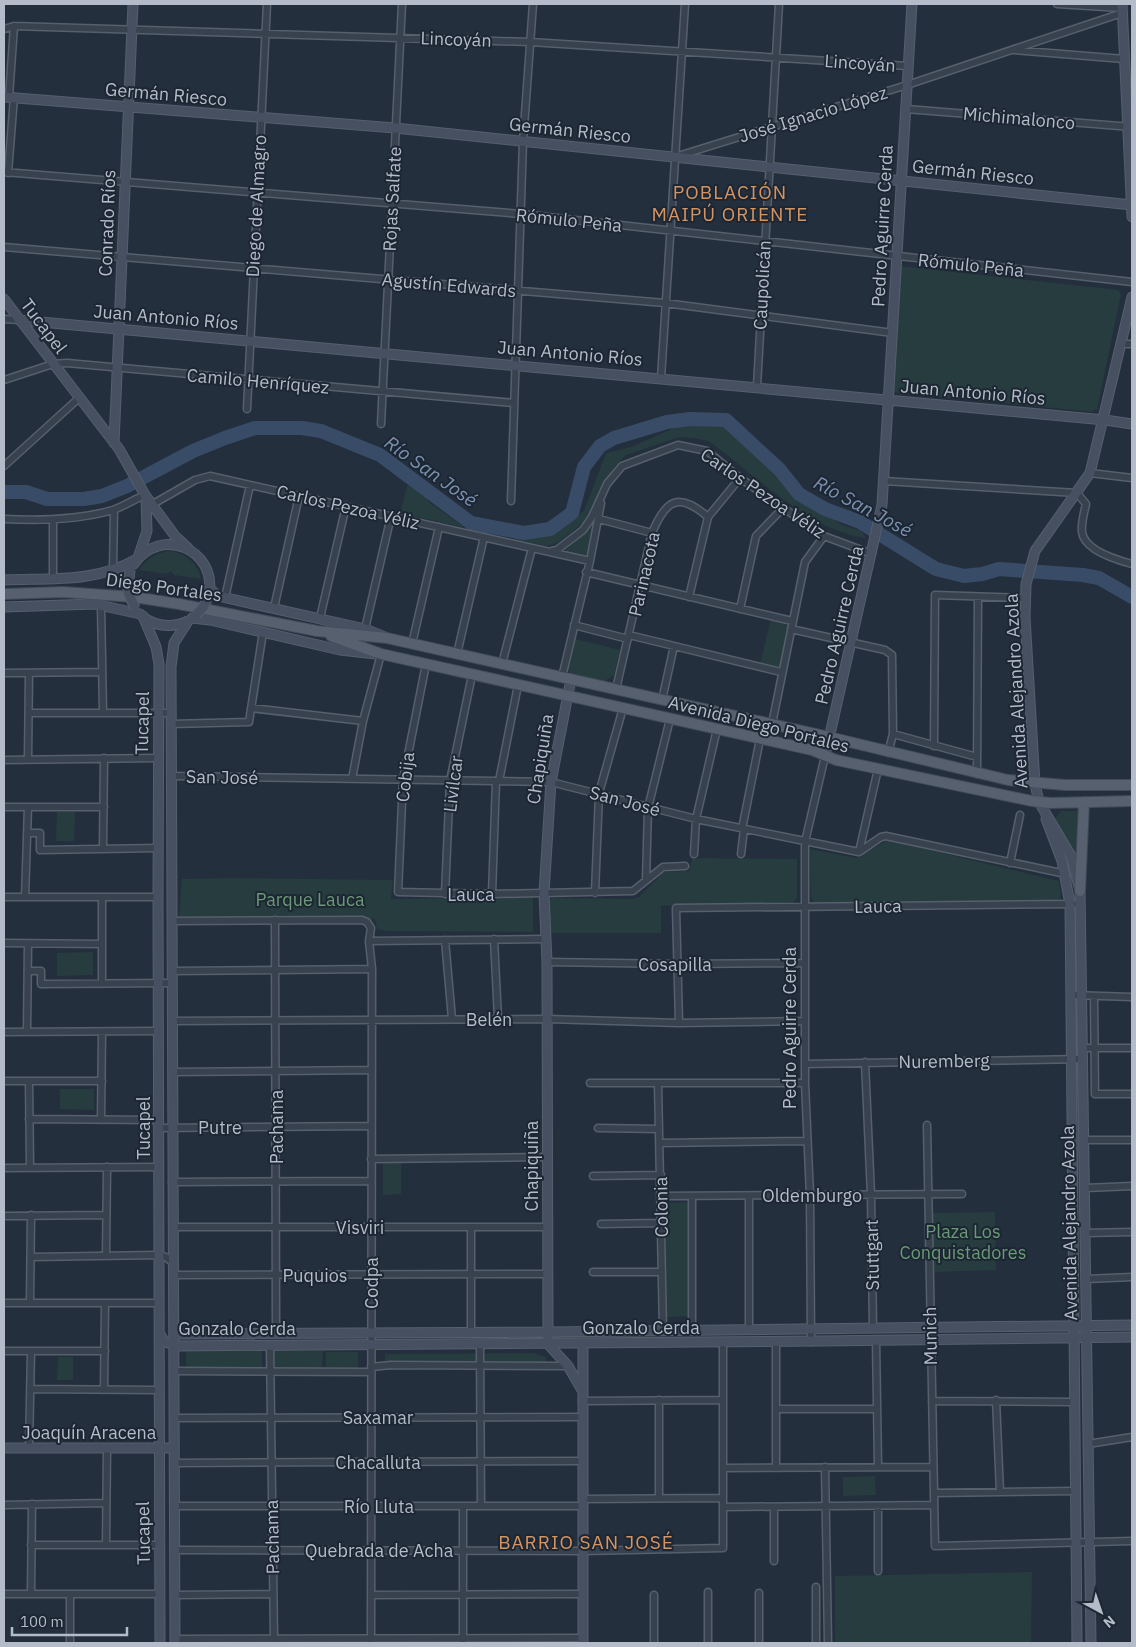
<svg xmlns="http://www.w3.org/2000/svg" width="1136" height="1647" viewBox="0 0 1136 1647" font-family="'IBM Plex Sans',sans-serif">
  <rect width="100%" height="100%" fill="#242f3e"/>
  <!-- green -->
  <path fill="#263c3f" d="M900,266L1118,290L1121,294L1097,410L1094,409L1093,412L892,392Z
    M720,423L734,430L740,439L769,461L782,479L806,500L842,525L861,531L866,538C809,531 755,475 710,442L695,438L680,437L626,455L614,467L596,505L585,521L559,542L547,546L514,540V535L535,536L555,529L584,511L606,453L631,447L679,426Z
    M408,483L417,487L430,503L466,528L400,513Z
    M594,523L587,557L564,552Z
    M171,551C187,554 198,564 201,579L174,575L171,571L167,574L139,570C147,558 157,552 171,551Z
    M771,619L788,626L789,632L780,668L760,664Z
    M575,639L620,650L614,675L604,682L574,677L568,670Z
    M57,811L75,812L74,841H56Z
    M1061,811H1078L1080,855L1076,856L1055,819Z
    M888,840L1059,881L1061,897L1057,901L815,903L811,898L810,849L856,858Z
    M692,858L797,859V898L793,903L661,906V933H551L548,903L552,898L633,899L639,897L664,872L689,871Z
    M231,878L393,880L391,899L533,897V932L388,931L377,929L375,919L179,917L182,879Z
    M93,952V975L57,976V953Z
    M60,1089H94V1110L60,1109Z
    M401,1162V1194L383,1195V1163Z
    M691,1202L693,1316L667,1317L665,1203Z
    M995,1212L996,1270L932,1272L931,1213Z
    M186,1350H262V1369H186Z
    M272,1351H323L322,1369H272Z
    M326,1352H358V1370L326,1371Z
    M533,1353L546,1357L545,1368L385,1370V1354Z
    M58,1357H73V1380H57Z
    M875,1476L876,1495L843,1496V1477Z
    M1032,1572L1031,1643H835V1576Z"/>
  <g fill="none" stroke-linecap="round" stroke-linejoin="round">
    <!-- river -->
    <path stroke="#394c67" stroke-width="14" d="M4,492H26L47,499H84L102,496L127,486L193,451L225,438L255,428H302L321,431L380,455L471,523L524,533L550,529L572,513L584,467L600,446L614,438L667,422L690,419L726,420L780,470L799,494L825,509L860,522L936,569L964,576L982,574L999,569L1083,575L1099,578L1132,597"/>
    <defs>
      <path id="street" d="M1057,4L1121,8
        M4,29L14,26L530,42L908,66
        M1014,50L1124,59
        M9,97L14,26
        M906,109L1132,127
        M678,156L907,85L1122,13
        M4,172L521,214L1132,282
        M8,173L14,97
        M4,247L665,303L893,333
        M4,319L19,320
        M1122,344H1132
        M661,378L685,4
        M4,380L53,364L67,363L514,403
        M757,386L779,4
        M247,409L267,4
        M381,424L402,4
        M4,466L79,398
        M1090,473L1132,478
        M884,481L1077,493L1086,504C1084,513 1081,523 1082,532C1084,550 1117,560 1132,564
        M511,501L523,141L533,4
        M153,504L195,480L210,476L590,561
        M4,519C40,521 78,520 113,510C124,506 135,499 145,495
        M599,519L652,533
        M552,551L557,550L583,530L592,517L607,484L622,466L678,445L707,451L740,478L824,536L872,554
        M113,571L114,510
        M586,572L792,621
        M53,578V520
        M689,597L708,517L740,478
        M225,598L250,485
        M101,605L103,713
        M274,608L299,496
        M740,609L756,536L783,508
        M320,618L346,506
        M574,625L628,639
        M365,629L391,516
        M791,629L885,650L892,655L893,734L888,753
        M629,635L781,672
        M412,644L439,527
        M457,654L484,537
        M426,664L403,780L398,892L492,894L633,891L663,867L685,866
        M502,664L532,548
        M4,673L102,672
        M562,677L590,561L601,503
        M616,689L652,533C666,499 679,492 708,517
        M662,700L674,646
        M251,708L363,721
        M29,713H171
        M171,724L249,722L263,632
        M772,724L805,562L824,536
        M893,734L977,757
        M934,746L935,595L1024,598
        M28,759L29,673
        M4,760L158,758
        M977,774L978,597
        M171,776L551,782L696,819L859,852L881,837L886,836L1066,874
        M352,779L363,721L381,654
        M499,781L518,685
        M4,807H104
        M742,829L760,739
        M27,833H40V850L158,848
        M103,849L104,758
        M859,852L878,769
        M694,854L696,819L717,729
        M741,854L744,829
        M1010,863L1020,815
        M646,880L648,808L670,719
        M595,893L599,793L623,708
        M445,894L450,781L472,675
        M492,894L496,781
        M4,897H158
        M25,897L28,807
        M102,897V984
        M275,920L276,1333
        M172,921L362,920L367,922L371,928L369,941L372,969L371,1643
        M494,939L498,1019
        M445,940L452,1019
        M369,941L544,939
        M4,943L102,944
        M547,962L677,964L804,963
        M28,971H41V984L172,983
        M172,971L372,969
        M1071,995L1132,997
        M1094,996L1095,1094H1132
        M172,1021L547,1019L679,1023L805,1021
        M679,1023L676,908L1073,904
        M4,1032L159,1031
        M27,1032L28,944
        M1083,1048H1132
        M865,1062L871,1195L873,1328
        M805,1064L1083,1059
        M172,1072L371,1070
        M4,1081H102
        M29,1081L30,1167
        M590,1083H805
        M658,1083L663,1331
        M29,1119L159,1120
        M101,1120L102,1032
        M927,1125L935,1546L1132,1541
        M159,1128L371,1126
        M598,1128L659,1129
        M1084,1140H1132
        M660,1143L806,1141
        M371,1159L547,1157
        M4,1168L159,1167
        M593,1176L661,1175
        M172,1182L371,1181
        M1085,1188L1132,1186
        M662,1196L962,1194
        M692,1196V1331
        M749,1196V1330
        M4,1216L106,1215
        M601,1224L662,1223
        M173,1227H547
        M1085,1233L1132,1232
        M106,1256L107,1167
        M31,1257L159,1255L166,1257L173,1263
        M593,1272H662
        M173,1275L548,1274
        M1086,1279L1132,1277
        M4,1303H158
        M30,1303L31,1215
        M471,1333V1227
        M876,1340L878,1467
        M776,1342V1468
        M811,1342L810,1195L805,1083V842L825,756
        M480,1344L481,1506
        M270,1345L274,1639
        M4,1351H105
        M371,1367L391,1365L568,1366
        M175,1371L371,1372
        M30,1389L158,1390
        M104,1390L105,1303
        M659,1400V1498
        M996,1400L1000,1492
        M582,1401L723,1400
        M932,1401L1074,1402
        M776,1409H877
        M174,1418L582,1417
        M1088,1444L1132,1437
        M29,1448L31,1351
        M174,1463L583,1461
        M825,1467L828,1643
        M723,1468L933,1467
        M934,1493L1075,1491
        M583,1499L723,1498
        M4,1505L106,1503
        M174,1506H583
        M723,1507L934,1505
        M31,1545H159
        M106,1545L107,1448
        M175,1550L583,1551L723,1548V1342
        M774,1561V1507
        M878,1571V1506
        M816,1587V1643
        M4,1594H160
        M31,1594L32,1504
        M70,1594V1643
        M175,1595L273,1594
        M371,1595L583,1594
        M175,1639L583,1638
        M463,1643V1506
        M654,1643V1595
        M708,1643V1592
        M759,1643V1593"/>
      <path id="secondary" d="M1122,4L1132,217
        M4,97L395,128L1132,205
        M4,299L119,449L145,495L175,536L188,548
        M19,320L1105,420L1132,424
        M114,443L133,4
        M139,555L147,531L146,497
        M134,564C159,526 217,548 209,594
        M4,580C51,578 95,583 137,559
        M210,589L218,596L365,629L385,637
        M4,607L95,604L140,614
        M143,616L156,647L159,664L158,897L160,1643
        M143,617C157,627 172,628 188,621
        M192,618L210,620L340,650L376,654
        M571,679L551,782L544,893L547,962L548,1344L568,1366L582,1390
        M825,756L882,505L912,4
        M1046,819L1062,861L1070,904L1077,1643
        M159,1333L164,1341L175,1346L820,1341L1132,1337
        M175,1334L548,1332L1132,1325
        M4,1448H174
        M175,1643L171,667L174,643L188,621
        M583,1643V1343
        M1091,1643L1080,891L1071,856L1039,802L1035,784L1025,617L1026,584L1035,551L1090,473L1132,297"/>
      <path id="primary" d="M4,594L63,592L134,597L179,604L317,631L387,638L829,737L1008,780L1065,785H1132
        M331,636L381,654L812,750L836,760L1032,801L1051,803L1132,801
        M1080,891L1084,802"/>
    </defs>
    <!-- street casing -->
    <use href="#street" stroke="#565f6c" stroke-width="9"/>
    <!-- secondary casing -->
    <use href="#secondary" stroke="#565f6c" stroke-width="11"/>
    <!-- primary casing -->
    <use href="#primary" stroke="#414a57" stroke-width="12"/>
    <!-- street -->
    <use href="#street" stroke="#38414e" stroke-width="6"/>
    <!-- secondary -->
    <use href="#secondary" stroke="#465061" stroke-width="9"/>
    <!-- primary -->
    <use href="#primary" stroke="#56606e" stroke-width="10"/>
    <defs>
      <path id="secondary-bridge" d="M130,570L128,592L135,608
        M196,615L204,606L209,594"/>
    </defs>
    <!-- secondary-bridge casing -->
    <use href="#secondary-bridge" stroke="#565f6c" stroke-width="11" stroke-linecap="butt"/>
    <!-- secondary-bridge -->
    <use href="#secondary-bridge" stroke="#465061" stroke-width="9"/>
  </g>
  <g text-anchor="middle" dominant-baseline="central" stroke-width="4" stroke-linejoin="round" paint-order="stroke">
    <!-- street labels -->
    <g font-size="18" fill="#b4bcc9" stroke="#1d2633">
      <text transform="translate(456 39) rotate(2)">Lincoyán</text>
      <text transform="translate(860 63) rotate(4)">Lincoyán</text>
      <text transform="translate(166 94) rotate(5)">Germán Riesco</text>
      <text transform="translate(813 114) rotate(-17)">José Ignacio López</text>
      <text transform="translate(1019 118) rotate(5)">Michimalonco</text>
      <text transform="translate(570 130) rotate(6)">Germán Riesco</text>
      <text transform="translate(973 172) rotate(6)">Germán Riesco</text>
      <text transform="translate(392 199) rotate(-87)">Rojas Salfate</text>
      <text transform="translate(256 206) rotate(-87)">Diego de Almagro</text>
      <text transform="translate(569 220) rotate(6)">Rómulo Peña</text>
      <text transform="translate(107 223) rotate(-88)">Conrado Ríos</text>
      <text transform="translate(882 226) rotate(-87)">Pedro Aguirre Cerda</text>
      <text transform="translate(971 265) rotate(6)">Rómulo Peña</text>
      <text transform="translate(449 285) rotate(5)">Agustín Edwards</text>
      <text transform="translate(762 285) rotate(-87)">Caupolicán</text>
      <text transform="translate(166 317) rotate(5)">Juan Antonio Ríos</text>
      <text transform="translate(44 326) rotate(53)">Tucapel</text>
      <text transform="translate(570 353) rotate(5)">Juan Antonio Ríos</text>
      <text transform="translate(258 381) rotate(5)">Camilo Henríquez</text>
      <text transform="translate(973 392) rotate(5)">Juan Antonio Ríos</text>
      <text transform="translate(763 493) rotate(34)">Carlos Pezoa Véliz</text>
      <text transform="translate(348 507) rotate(13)">Carlos Pezoa Véliz</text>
      <text transform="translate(644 574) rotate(-77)">Parinacota</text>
      <text transform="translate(164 587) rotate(8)">Diego Portales</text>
      <text transform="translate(839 625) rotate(-77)">Pedro Aguirre Cerda</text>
      <text transform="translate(1016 691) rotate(-93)">Avenida Alejandro Azola</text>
      <text transform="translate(142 723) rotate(-89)">Tucapel</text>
      <text transform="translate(759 724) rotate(14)">Avenida Diego Portales</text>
      <text transform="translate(540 759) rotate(-81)">Chapiquiña</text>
      <text transform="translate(222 777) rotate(1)">San José</text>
      <text transform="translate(405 777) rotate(-83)">Cobija</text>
      <text transform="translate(453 784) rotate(-83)">Livílcar</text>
      <text transform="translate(625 801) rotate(15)">San José</text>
      <text x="471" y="894">Lauca</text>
      <text transform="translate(878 906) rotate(-1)">Lauca</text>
      <text x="675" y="964">Cosapilla</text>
      <text x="489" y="1019">Belén</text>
      <text transform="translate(789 1028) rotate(-90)">Pedro Aguirre Cerda</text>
      <text transform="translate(944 1061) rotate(-1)">Nuremberg</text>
      <text x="220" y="1127">Putre</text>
      <text transform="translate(276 1127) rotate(-90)">Pachama</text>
      <text transform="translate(143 1128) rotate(-90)">Tucapel</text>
      <text transform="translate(531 1166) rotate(-90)">Chapiquiña</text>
      <text x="812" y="1195">Oldemburgo</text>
      <text transform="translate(661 1207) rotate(-91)">Colonia</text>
      <text transform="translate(1069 1223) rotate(-91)">Avenida Alejandro Azola</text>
      <text x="360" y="1227">Visviri</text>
      <text transform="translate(872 1255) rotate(-91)">Stuttgart</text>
      <text x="315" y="1275">Puquios</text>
      <text transform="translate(371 1283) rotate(-90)">Codpa</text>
      <text x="641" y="1327">Gonzalo Cerda</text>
      <text x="237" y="1328">Gonzalo Cerda</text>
      <text transform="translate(930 1336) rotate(-91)">Munich</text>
      <text x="378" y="1417">Saxamar</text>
      <text x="89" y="1432">Joaquín Aracena</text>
      <text x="378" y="1462">Chacalluta</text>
      <text x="379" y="1506">Río Lluta</text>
      <text transform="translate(143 1533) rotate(-91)">Tucapel</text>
      <text transform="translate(272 1537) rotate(-91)">Pachama</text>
      <text x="379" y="1550">Quebrada de Acha</text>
    </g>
    <!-- park labels -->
    <g font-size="18" fill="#6b9a76" stroke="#1d2633">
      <text x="310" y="899">Parque Lauca</text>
      <text x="963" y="1231">Plaza Los<tspan x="963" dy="21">Conquistadores</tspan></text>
    </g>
    <!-- neighbourhood labels -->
    <g font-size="19" letter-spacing="1" fill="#d59563" stroke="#1d2633">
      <text x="730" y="192">POBLACIÓN<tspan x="730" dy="22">MAIPÚ ORIENTE</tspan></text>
      <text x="586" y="1542">BARRIO SAN JOSÉ</text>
    </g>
    <!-- water labels -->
    <g font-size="19" font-style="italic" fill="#7c92b1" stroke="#1d2633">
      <text transform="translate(431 471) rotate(35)">Río San José</text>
      <text transform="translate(863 506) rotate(28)">Río San José</text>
    </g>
  </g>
  <!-- border -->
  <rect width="1136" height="1647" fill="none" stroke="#b4bcc9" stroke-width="10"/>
  <!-- north arrow -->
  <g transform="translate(1101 1612) rotate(140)" stroke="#1d2633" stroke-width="4" paint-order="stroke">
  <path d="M0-4L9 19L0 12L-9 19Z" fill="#b4bcc9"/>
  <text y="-8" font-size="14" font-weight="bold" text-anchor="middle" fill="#b4bcc9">N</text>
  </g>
  <!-- scale -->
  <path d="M12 1627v8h115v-8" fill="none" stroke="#b4bcc9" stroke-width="2.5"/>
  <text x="20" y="1627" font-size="15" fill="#b4bcc9" stroke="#1d2633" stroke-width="4" paint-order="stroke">100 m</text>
</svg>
